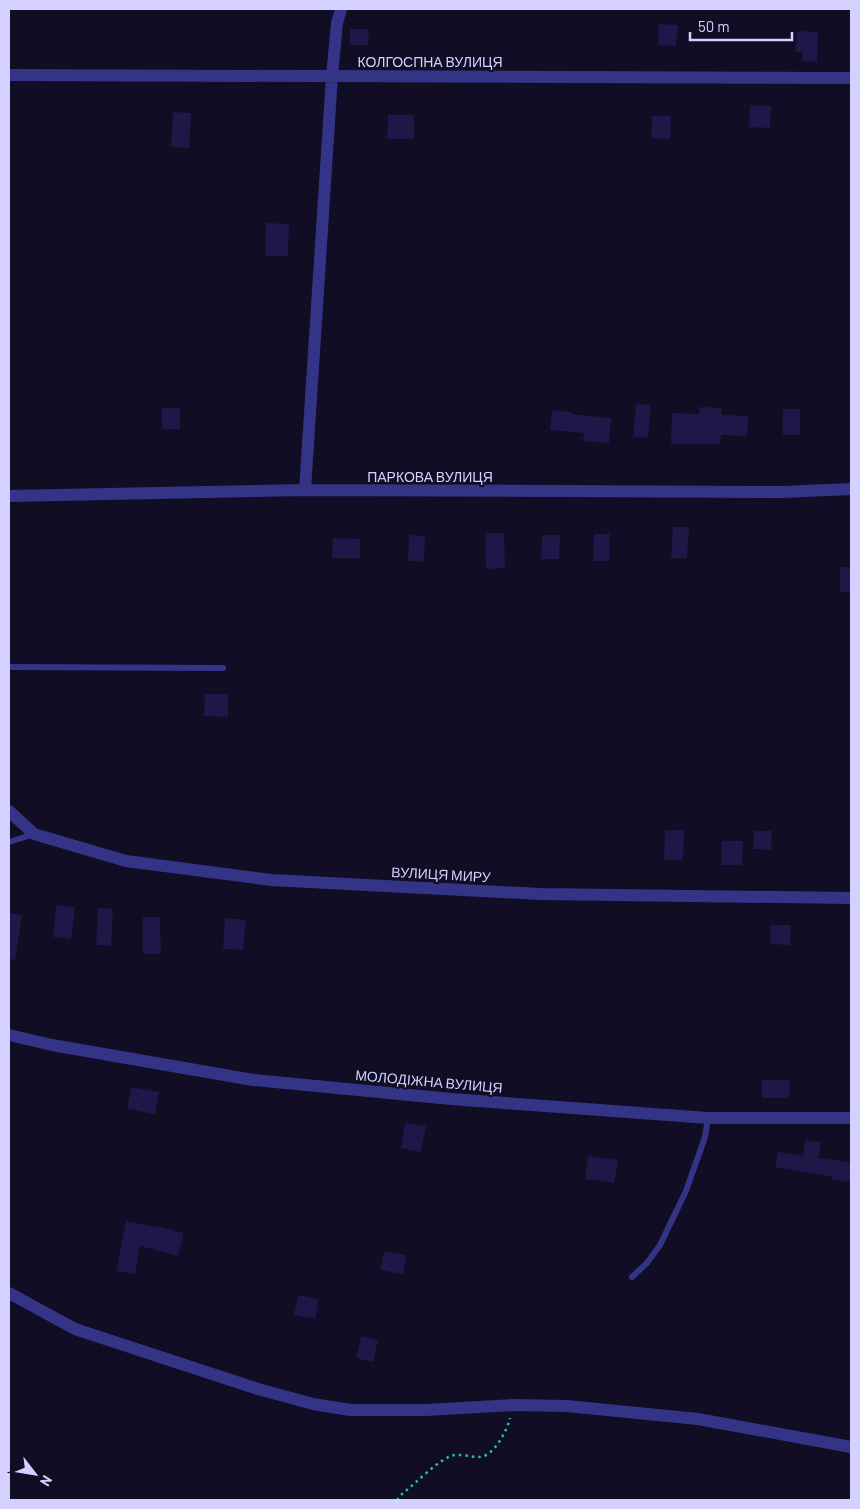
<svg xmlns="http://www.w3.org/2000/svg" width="860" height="1509" viewBox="0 0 860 1509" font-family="Barlow,sans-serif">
  <rect width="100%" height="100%" fill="#100d25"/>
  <!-- building -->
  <path fill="#1f1747" d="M659,24L678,25L676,46L658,45Z
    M350,29H369L368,45H350Z
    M797,31L818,32L817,62L802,61L803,52H796Z
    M750,105L771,106L770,128L749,127Z
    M173,112L191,113L189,148L171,147Z
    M388,115H414V139H387Z
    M652,116H671L670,139L651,138Z
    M266,223L289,224L288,256H265Z
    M636,404L651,405L648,438L633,437Z
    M700,407L722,408L721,415L748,416L747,436L721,435L720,444H671L672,413L699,414Z
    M162,408H180V429H162Z
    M783,409H800V435H783Z
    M552,410L571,412V414L611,418L609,443L583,441L584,433L550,430Z
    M673,527H689L687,558H671Z
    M485,533H504L505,568L486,569Z
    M594,534H610L609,561H593Z
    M409,535L425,536L424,562L408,561Z
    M542,535H560L559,559H541Z
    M333,538L360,539V558H332Z
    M840,567H851V592H840Z
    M205,694H228V717L204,716Z
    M665,830H684L683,860H664Z
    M754,831H772L771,850L753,849Z
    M722,841H743L742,865H721Z
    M56,905L75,907L71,939L53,937Z
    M98,908L113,909L111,946L96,945Z
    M9,913L22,915L15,960L9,959Z
    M143,917H160L161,954H143Z
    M225,918L246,920L243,950L223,949Z
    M771,925H791L790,945L770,944Z
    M762,1080H790L789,1098H762Z
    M131,1087L159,1092L155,1114L127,1109Z
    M405,1123L426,1126L421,1152L401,1148Z
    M805,1140L821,1142L818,1158L851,1162V1182L832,1180V1177L775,1167L778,1152L803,1156Z
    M588,1156L618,1160L614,1183L585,1179Z
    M126,1221L157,1227L158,1226L184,1233L178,1256L140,1246L135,1274L116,1271Z
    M384,1251L406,1255L403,1274L380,1270Z
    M298,1295L319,1299L315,1319L294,1315Z
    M361,1336L378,1340L373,1362L356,1358Z"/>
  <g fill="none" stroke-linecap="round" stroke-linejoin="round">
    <!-- path -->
    <path stroke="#25beaf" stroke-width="2.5" stroke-dasharray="2.5 4" stroke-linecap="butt" d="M397,1500L402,1494C415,1484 437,1461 451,1456C459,1453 470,1457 478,1457C493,1458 507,1431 510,1418"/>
    <!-- lane -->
    <path stroke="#343487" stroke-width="6" d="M9,667L223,668
      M9,842L34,834
      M632,1277L647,1263L660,1245L686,1191L705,1137L708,1118"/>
    <!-- street -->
    <path stroke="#343487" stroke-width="12" d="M9,75L851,78
      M305,490L332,76L337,23L341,9
      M9,496L305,490L783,492L851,489
      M9,811L34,834L126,861L271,880L540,894L851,898
      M9,1035L52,1045L253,1080L451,1099L708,1118H851
      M9,1293L75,1329L258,1389L313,1404L350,1410H426L514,1405L567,1406L698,1419L851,1447"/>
  </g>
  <g text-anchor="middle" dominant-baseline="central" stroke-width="4.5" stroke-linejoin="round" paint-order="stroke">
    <!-- street labels -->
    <g font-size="14" fill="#d4d0ff" stroke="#100d25">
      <text x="430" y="61">КОЛГОСПНА ВУЛИЦЯ</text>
      <text x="430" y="476">ПАРКОВА ВУЛИЦЯ</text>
      <text transform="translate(441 874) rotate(3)">ВУЛИЦЯ МИРУ</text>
      <text transform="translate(429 1081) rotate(5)">МОЛОДІЖНА ВУЛИЦЯ</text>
    </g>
  </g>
  <!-- border -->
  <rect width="860" height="1509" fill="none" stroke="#d4d0ff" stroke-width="20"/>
  <!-- north arrow -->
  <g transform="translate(35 1474) rotate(121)" stroke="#100d25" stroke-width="4" paint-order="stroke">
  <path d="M0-4L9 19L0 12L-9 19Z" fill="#d4d0ff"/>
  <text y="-8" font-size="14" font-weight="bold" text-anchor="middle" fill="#d4d0ff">N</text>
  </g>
  <!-- scale -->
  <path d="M690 32v8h102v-8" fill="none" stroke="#d4d0ff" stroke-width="2.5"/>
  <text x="698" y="32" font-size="15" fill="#d4d0ff" stroke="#100d25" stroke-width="4" paint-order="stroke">50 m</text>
</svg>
